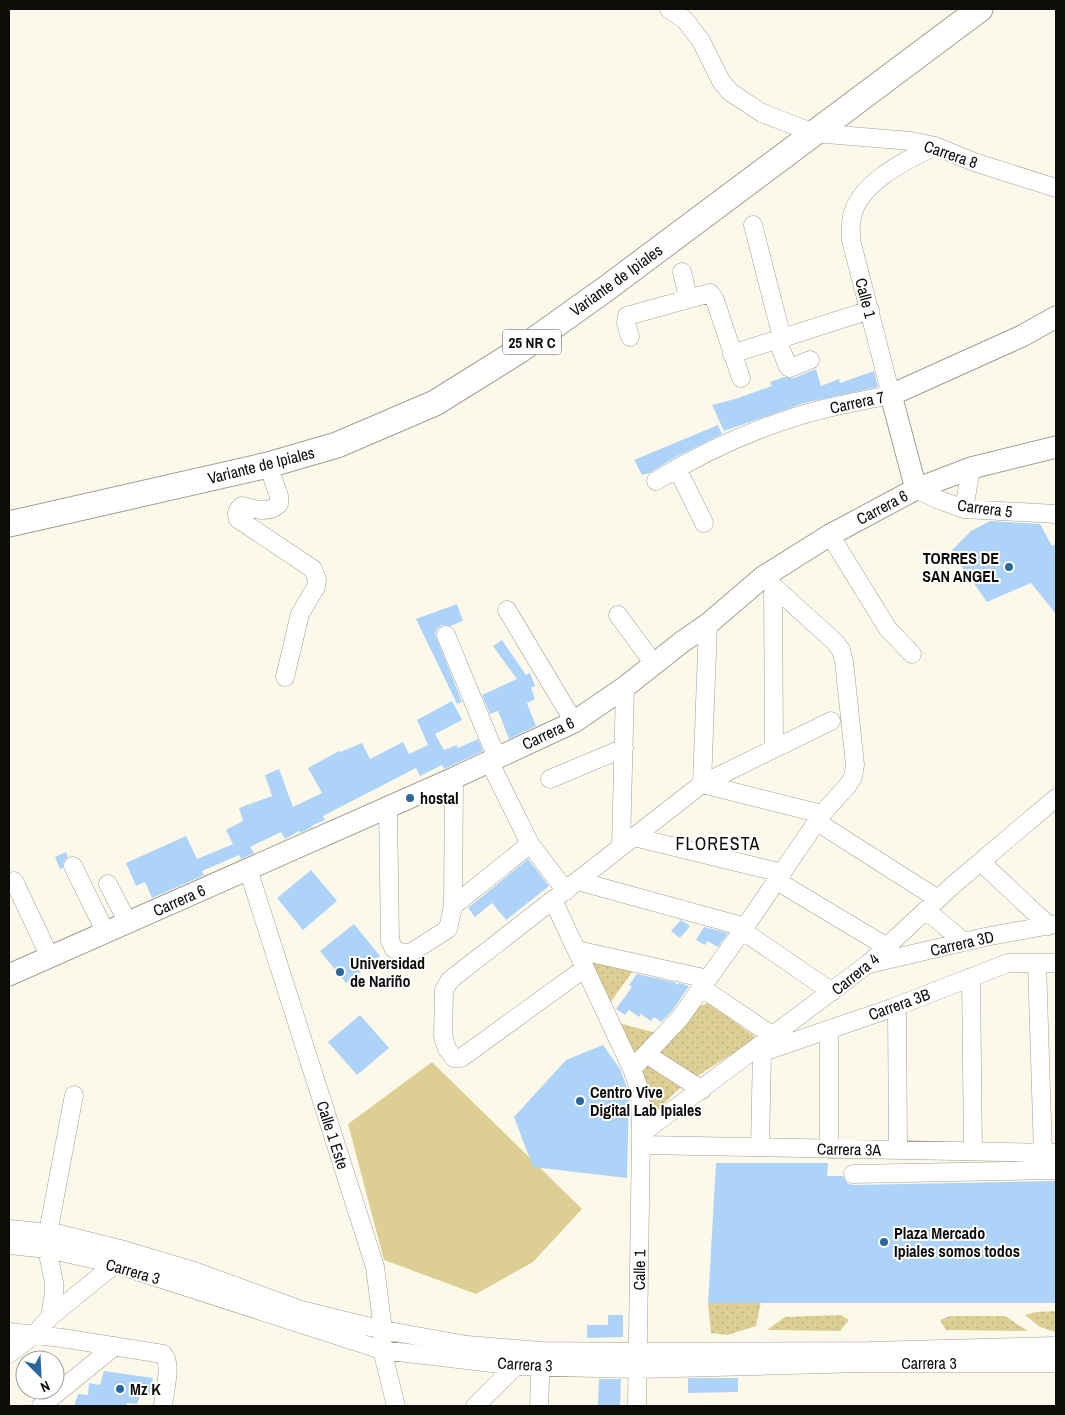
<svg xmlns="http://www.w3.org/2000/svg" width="1065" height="1415" viewBox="0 0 1065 1415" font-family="'Archivo Narrow',sans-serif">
  <defs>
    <pattern id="grass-dots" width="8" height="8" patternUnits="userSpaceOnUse" patternTransform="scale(1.25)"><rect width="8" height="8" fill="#ddcf94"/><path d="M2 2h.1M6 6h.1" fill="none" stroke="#bcb17e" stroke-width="1.8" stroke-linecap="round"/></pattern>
  </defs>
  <rect width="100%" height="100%" fill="#fcf9eb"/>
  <!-- grass -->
  <path fill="url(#grass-dots)" d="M583,956L635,968L610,1003Z
    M708,1003L757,1038L691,1080L658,1051L693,1009Z
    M615,1022L660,1034L632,1056Z
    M647,1064L682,1086L651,1116L636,1067Z
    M761,1302L756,1326L727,1335L711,1333L708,1303Z
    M1056,1311V1332L1040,1327L1025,1315L1036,1312Z
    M841,1315L849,1320L840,1331L767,1330L785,1317Z
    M950,1316H1005L1028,1331L946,1330L940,1320Z"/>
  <!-- garden -->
  <path fill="#ddcf94" d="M432,1062L582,1209L533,1262L476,1294L384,1260L348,1124Z"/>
  <!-- building -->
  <path fill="#add3f9" d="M816,369L821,386L839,379L840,383L874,371L878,387L804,403L724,431L712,405L735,399L772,386L770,382L784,377L794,378Z
    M718,425L722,434L672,459L650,473L642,475L634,460Z
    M990,521L1040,524L1052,546L1056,544V614L1031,583L987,602L951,551L971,531Z
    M457,604L463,621L450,626L442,625L437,629L435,634L462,702L457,704L416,619Z
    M502,640L526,675L530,673L535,686L531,688L535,699L527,703L536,726L509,739L498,711L490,714L482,695L517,679L493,646Z
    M452,701L462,720L435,734L444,750L457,745L458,748L478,739L483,751L444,769L442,765L420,776L416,768L323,816L325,820L311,826L312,827L300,833L299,831L285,839L281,832L250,847L254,853L241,859L239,855L202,871L204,875L152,898L145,882L136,886L126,863L186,836L197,859L233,844L226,830L243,821L239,808L272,796L265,775L279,769L293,807L322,793L308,768L339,751L340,752L362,743L370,759L403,742L409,754L428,745L417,720Z
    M66,852L68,857L64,861L63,868L60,869L55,857Z
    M528,859L549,886L506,920L492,903L475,917L468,908Z
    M311,870L337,901L303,930L277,898Z
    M681,920L690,926L680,938L671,931Z
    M354,924L380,956L346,983L320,951Z
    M704,927L728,933L718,947L707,941L705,945L696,940Z
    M637,974L674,982L678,985L679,983L689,986L672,1011L661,1022L654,1017L651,1021L641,1014L639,1017L629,1010L625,1015L616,1009L632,987L629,985Z
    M360,1015L389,1048L357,1075L328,1042Z
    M603,1045L620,1069L629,1093L627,1178L533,1167L514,1117L566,1060Z
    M716,1163H828L827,1176H843L847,1183L853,1185L1056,1181V1303H708Z
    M608,1315H623V1337L587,1338V1325H608Z
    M104,1371L153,1378L150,1395L141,1394L137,1404L127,1403L126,1406H74L78,1394L88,1395L89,1383L100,1385Z
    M688,1378H738V1392L688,1393Z
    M599,1379H621L620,1406H598Z"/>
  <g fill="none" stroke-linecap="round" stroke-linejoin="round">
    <defs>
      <path id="minor" d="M669,9L685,20L701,41L721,81L730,92L762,113L814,133L911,141L935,146L974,162L1056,188
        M753,225L782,338
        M682,272L688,298
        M630,337L626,323L627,316L710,293L715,300L741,378
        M777,339L788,367L790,368L810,360
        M732,354L870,310
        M268,465L279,496V504C269,514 254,509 242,506C237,510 236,514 238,519L313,569L317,580L316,587L300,614L285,677
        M677,468L704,523
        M656,481C695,457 736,437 780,422C816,409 854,402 891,395L851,240C851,233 850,224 852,217C859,182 907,160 935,146
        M916,489L937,499L964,509L1056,514
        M964,509L971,468
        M830,535L888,629L912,654
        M773,586L774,748
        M507,610L574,722
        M618,615L654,664
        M446,635L491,744L498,757
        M489,761L530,844L566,891
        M550,779L624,748
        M702,784L831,721
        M702,784L822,814
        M388,808L390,941L394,949L402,953H410L448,929L453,906L454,778
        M817,822L938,899
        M634,837L782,873
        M621,847L625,687
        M981,862L1049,926
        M73,866L106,933
        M248,869L375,1267L383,1330L382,1350L396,1406
        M14,881L50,957
        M578,881L745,927
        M777,881L887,947
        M108,884L128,923
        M553,900L632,1069L640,1091L641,1134L637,1406
        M453,906L530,844
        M926,910L964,942
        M743,931L832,992
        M577,950L708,979
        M1037,963L1043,1153
        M869,964L985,937L1056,924
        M585,968L461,1058H454L447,1049L443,1036L444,990L450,980L702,784L708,624
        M971,977L973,1151
        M702,988L773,1036
        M897,1006L898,1150
        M829,1029V1149
        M760,1053L892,1008L1008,963H1056
        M646,1054L702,1090
        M632,1069L680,1018L745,927L822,814L848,785L853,777L855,765L844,661L841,650L835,642L763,577
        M641,1134L868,964L952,886L1056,798
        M641,1145L1056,1153
        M760,1147L762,1052
        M853,1174L1056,1170
        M9,1229L60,1234L124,1250L191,1270L301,1310L383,1330L467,1345L541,1351L637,1352L869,1351L1056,1346
        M9,1245L47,1249L115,1264L382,1350L516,1366L637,1369L863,1363H1056
        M50,1317L54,1293V1282L47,1249L48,1233L74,1095
        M9,1332L62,1338L163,1354C173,1364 164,1392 163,1406
        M9,1354L35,1334L50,1317L115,1264L119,1258
        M41,1406L115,1346
        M475,1406L516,1366
        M539,1406L541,1354"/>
      <path id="major" d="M916,489L891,395L1022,336L1056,317
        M9,975L454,778L574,722L625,687L682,642L708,624L763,577L830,535L916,489L971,468L1056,447"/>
      <path id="highway" d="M9,524L268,465L337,445L435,403L520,350L607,288L980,9"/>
    </defs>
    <!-- minor casing -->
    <use href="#minor" stroke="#a29f92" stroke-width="19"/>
    <!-- major casing -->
    <use href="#major" stroke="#a29f92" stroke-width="23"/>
    <!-- highway casing -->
    <use href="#highway" stroke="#a29f92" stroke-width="27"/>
    <!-- minor -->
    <use href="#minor" stroke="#fff" stroke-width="18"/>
    <!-- major -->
    <use href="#major" stroke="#fff" stroke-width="21"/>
    <!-- highway -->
    <use href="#highway" stroke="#fff" stroke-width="25"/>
  </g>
  <!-- markers -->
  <g fill="#29689e" stroke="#fff" stroke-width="2">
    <circle cx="1009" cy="567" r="5"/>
    <circle cx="410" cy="798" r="5"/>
    <circle cx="340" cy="972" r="5"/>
    <circle cx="580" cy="1101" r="5"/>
    <circle cx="884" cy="1242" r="5"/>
    <circle cx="120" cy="1389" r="5"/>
  </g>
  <g text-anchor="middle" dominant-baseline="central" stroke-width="4" stroke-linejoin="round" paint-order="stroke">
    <!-- shield labels -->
    <rect fill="#fff" stroke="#565552" stroke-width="1" x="503" y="329.5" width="58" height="25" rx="4"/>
    <g font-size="15" font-weight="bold" fill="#0d0c08">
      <text x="532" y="342">25 NR C</text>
    </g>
    <!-- street labels -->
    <g font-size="16" fill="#0d0c08" stroke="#fff">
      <text transform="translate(951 154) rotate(19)">Carrera 8</text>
      <text transform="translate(616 280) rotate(-36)">Variante de Ipiales</text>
      <text transform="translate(866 298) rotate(75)">Calle 1</text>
      <text transform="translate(857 402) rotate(-12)">Carrera 7</text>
      <text transform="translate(261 465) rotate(-14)">Variante de Ipiales</text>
      <text transform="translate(882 507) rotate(-28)">Carrera 6</text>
      <text transform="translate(985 508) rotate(7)">Carrera 5</text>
      <text transform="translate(548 733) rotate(-25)">Carrera 6</text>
      <text transform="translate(179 900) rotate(-24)">Carrera 6</text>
      <text transform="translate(962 943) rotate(-13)">Carrera 3D</text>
      <text transform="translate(855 974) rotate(-39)">Carrera 4</text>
      <text transform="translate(899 1004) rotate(-20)">Carrera 3B</text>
      <text transform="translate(333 1135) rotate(72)">Calle 1 Este</text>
      <text transform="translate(849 1149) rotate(1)">Carrera 3A</text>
      <text transform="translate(639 1270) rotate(-89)">Calle 1</text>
      <text transform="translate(133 1271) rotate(16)">Carrera 3</text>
      <text x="929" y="1363">Carrera 3</text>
      <text transform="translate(525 1364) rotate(3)">Carrera 3</text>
    </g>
    <!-- poi labels -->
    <g font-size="16" font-weight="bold" fill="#0d0c08" stroke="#fff" text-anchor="start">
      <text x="999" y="558" text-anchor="end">TORRES DE<tspan x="999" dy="18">SAN ANGEL</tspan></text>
      <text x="420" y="798">hostal</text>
      <text x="350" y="963">Universidad<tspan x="350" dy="18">de Nariño</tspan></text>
      <text x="590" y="1092">Centro Vive<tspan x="590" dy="18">Digital Lab Ipiales</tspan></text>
      <text x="894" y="1233">Plaza Mercado<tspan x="894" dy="18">Ipiales somos todos</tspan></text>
      <text x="130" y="1389">Mz K</text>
    </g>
    <!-- neighbourhood labels -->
    <g font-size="18" letter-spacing="1" fill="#0d0c08" stroke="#fff">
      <text x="718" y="843">FLORESTA</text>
    </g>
  </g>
  <!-- border -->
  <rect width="1065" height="1415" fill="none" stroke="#0d0c08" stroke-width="20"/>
  <!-- north arrow -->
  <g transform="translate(40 1375) rotate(156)"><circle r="24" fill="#ffffff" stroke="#9e9e9c"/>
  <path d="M0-4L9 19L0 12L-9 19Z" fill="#29689e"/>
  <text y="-8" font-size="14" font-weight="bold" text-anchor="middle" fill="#0d0c08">N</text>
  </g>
</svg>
